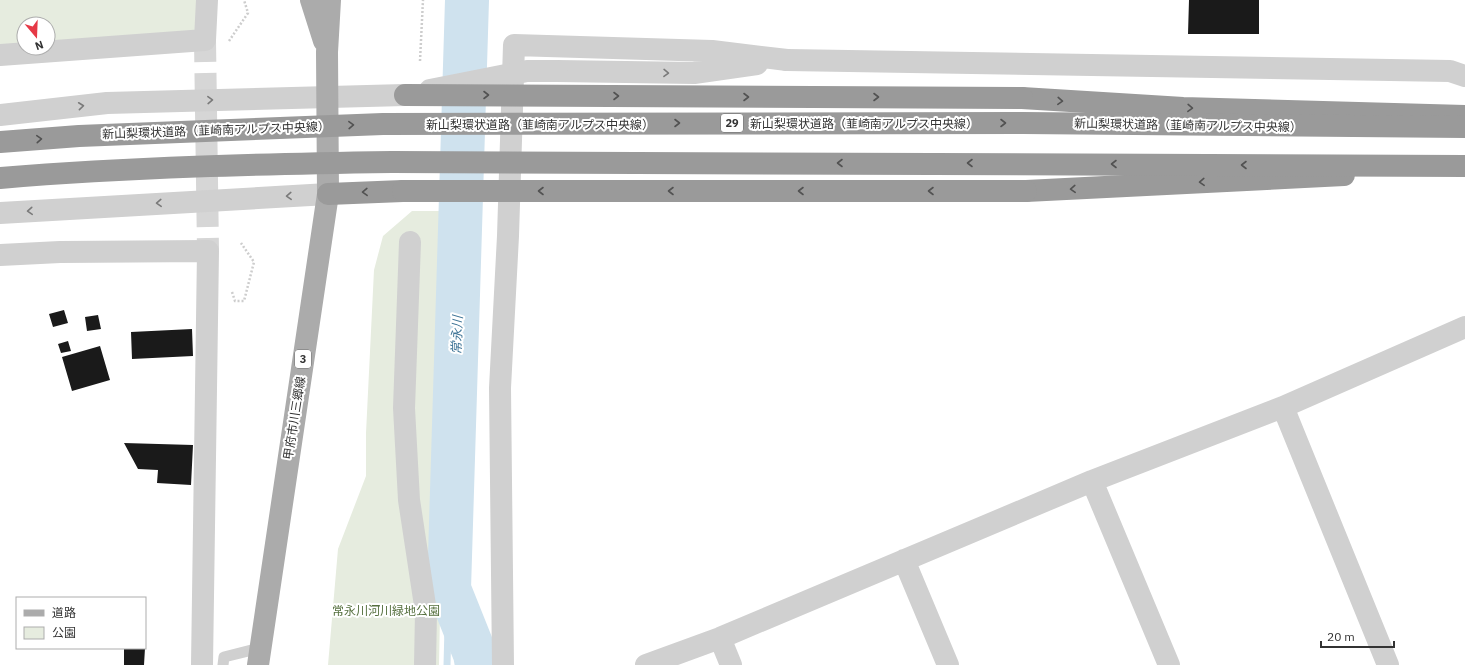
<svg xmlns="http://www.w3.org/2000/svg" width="1465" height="665" viewBox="0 0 1465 665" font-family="'IBM Plex Sans','Noto Sans JP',sans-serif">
  <rect width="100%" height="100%" fill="#fff"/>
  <!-- green -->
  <path fill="#e6ecdf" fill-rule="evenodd" d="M0,0H207L205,40L0,55ZM24,24H48V48H24Z
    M412,211H448L439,665H328L338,549L366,476V433L374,270L383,236Z"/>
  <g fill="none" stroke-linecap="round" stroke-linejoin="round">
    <!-- stream -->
    <path stroke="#cfe2ee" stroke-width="7" d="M447,665L449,589"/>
    <!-- river -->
    <path stroke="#cfe2ee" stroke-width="44" d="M467,0L449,589L475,654L477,665"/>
  </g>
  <!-- building -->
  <path fill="#1a1a1a" d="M1189,0H1259V34H1188Z
    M64,310L68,323L53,327L49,314Z
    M98,315L101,329L87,331L85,317Z
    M192,329L193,356L132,359L131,332Z
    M68,341L71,351L61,353L58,344Z
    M100,346L110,380L72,391L62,357Z
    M124,443L193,445L191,485L157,483L158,470L138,469Z
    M124,648H145L144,665H124Z"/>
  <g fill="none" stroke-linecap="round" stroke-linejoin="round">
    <!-- minor-tunnel -->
    <path stroke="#d6d6d6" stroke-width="22" stroke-dasharray="22 11" stroke-linecap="butt" d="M205,40L208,251"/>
    <!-- path -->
    <path stroke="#cdcdcd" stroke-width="2.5" stroke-dasharray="2 2" stroke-linecap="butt" d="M229,41L248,13L244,0
      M420,61L423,0
      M232,292L235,301H244L254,262L241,243"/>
    <!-- service -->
    <path stroke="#d0d0d0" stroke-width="11" d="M223,665L224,657L260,648"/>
    <!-- minor -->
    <path stroke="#d0d0d0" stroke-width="22" d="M0,55L205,40L207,0
      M557,71L694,73L757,64
      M0,115L107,103L405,95
      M0,213L328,194
      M410,242L404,408L409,500L426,612L425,665
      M0,255L60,252L208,251L202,665
      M1283,407L1388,665
      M1092,481L1169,665
      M904,560L948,665
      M720,638L731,665
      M503,665L500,388L508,236L514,45L712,51L787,60
      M646,665L720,638L1092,481L1283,407L1465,327"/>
    <!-- tertiary -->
    <path stroke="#d0d0d0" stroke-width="22" d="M787,60L1450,71L1465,76"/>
    <!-- primary -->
    <path stroke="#ababab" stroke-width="22" d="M311,0L324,41
      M258,665L328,194L327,52L330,0"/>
    <!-- motorway -->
    <path stroke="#9a9a9a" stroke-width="22" d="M1022,98L1183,108L1465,116
      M1026,191L1344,175
      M328,194L403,191"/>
    <!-- minor-bridge -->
    <path stroke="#d0d0d0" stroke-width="22" d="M430,90L527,71H557"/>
    <!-- motorway-bridge -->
    <path stroke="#9a9a9a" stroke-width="22" d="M405,95L1022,98
      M0,142L79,136L383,124L1023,123L1465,127
      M0,178C131,167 261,164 392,162L1465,166
      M403,191H1026"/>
  </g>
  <!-- one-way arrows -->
  <defs><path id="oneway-chevron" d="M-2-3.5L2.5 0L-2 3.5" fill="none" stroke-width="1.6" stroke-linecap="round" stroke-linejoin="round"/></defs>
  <g stroke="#7a7a7a">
    <use href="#oneway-chevron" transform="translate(666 73) rotate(1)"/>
    <use href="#oneway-chevron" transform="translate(210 100) rotate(-2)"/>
    <use href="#oneway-chevron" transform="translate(81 106) rotate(-6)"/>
    <use href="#oneway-chevron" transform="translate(289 196) rotate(177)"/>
    <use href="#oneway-chevron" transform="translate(159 203) rotate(177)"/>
    <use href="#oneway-chevron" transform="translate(30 211) rotate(176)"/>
  </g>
  <g stroke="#525252">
    <use href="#oneway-chevron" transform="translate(486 95)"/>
    <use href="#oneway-chevron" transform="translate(616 96)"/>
    <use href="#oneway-chevron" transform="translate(746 97)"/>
    <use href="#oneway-chevron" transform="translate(876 97)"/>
    <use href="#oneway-chevron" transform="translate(1060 101) rotate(3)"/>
    <use href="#oneway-chevron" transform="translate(1190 108) rotate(2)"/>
    <use href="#oneway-chevron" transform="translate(677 123)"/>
    <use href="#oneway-chevron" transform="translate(1003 123)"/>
    <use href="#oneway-chevron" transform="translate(351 125) rotate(-2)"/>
    <use href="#oneway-chevron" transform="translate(39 139) rotate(-4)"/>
    <use href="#oneway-chevron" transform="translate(840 163) rotate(-180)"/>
    <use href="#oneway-chevron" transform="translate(970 163) rotate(-180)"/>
    <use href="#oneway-chevron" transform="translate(1114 164) rotate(-180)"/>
    <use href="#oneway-chevron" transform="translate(1244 165) rotate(-180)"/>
    <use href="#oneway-chevron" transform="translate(1202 182) rotate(177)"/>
    <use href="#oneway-chevron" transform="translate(1073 189) rotate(177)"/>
    <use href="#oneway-chevron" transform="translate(541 191) rotate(-180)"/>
    <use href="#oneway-chevron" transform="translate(671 191) rotate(-180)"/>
    <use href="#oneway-chevron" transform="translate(801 191) rotate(-180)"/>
    <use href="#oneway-chevron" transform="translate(931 191) rotate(-180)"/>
    <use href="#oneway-chevron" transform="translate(365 192) rotate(178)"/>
  </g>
  <g text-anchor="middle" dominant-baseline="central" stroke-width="4" stroke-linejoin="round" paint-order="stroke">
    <!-- shield labels -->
    <g fill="#fff" stroke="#707070" stroke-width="1">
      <rect x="721" y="114" width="22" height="18" rx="3"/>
      <rect x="295" y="350" width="16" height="18" rx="3"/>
    </g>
    <g font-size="11" font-weight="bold" fill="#333">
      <text x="732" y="123">29</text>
      <text x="303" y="359">3</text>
    </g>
    <!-- street labels -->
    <g font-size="12" fill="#333" stroke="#fff">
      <text x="864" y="123">新山梨環状道路（韮崎南アルプス中央線）</text>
      <text x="540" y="124">新山梨環状道路（韮崎南アルプス中央線）</text>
      <text transform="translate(1188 125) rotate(1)">新山梨環状道路（韮崎南アルプス中央線）</text>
      <text transform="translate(216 130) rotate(-2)">新山梨環状道路（韮崎南アルプス中央線）</text>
      <text transform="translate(294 418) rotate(-81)">甲府市川三郷線</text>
    </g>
    <!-- park labels -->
    <g font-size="12" fill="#56703f" stroke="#fff">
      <text x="386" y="610">常永川河川緑地公園</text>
    </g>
    <!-- water labels -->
    <g font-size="13" font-style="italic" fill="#3f7597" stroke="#fff">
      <text transform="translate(457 335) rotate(-88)">常永川</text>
    </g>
  </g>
  <!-- legend -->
  <rect x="16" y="597" width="130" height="52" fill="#ffffff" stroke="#adadad"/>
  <rect x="24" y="610" width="20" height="6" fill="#ababab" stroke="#adadad"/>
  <text x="52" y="617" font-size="12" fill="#333333">道路</text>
  <rect x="24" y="627" width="20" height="12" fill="#e6ecdf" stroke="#adadad"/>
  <text x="52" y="637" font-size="12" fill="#333333">公園</text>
  <!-- north arrow -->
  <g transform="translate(36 36) rotate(161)"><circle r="19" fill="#ffffff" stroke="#adadad"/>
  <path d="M0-3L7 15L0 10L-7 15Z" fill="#e63946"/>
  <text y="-6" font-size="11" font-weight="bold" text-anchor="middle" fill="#333333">N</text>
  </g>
  <!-- scale -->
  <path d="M1321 641v6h73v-6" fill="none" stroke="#333333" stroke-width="2"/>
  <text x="1327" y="641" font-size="12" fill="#333333" stroke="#ffffff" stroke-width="3" paint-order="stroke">20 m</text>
</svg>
